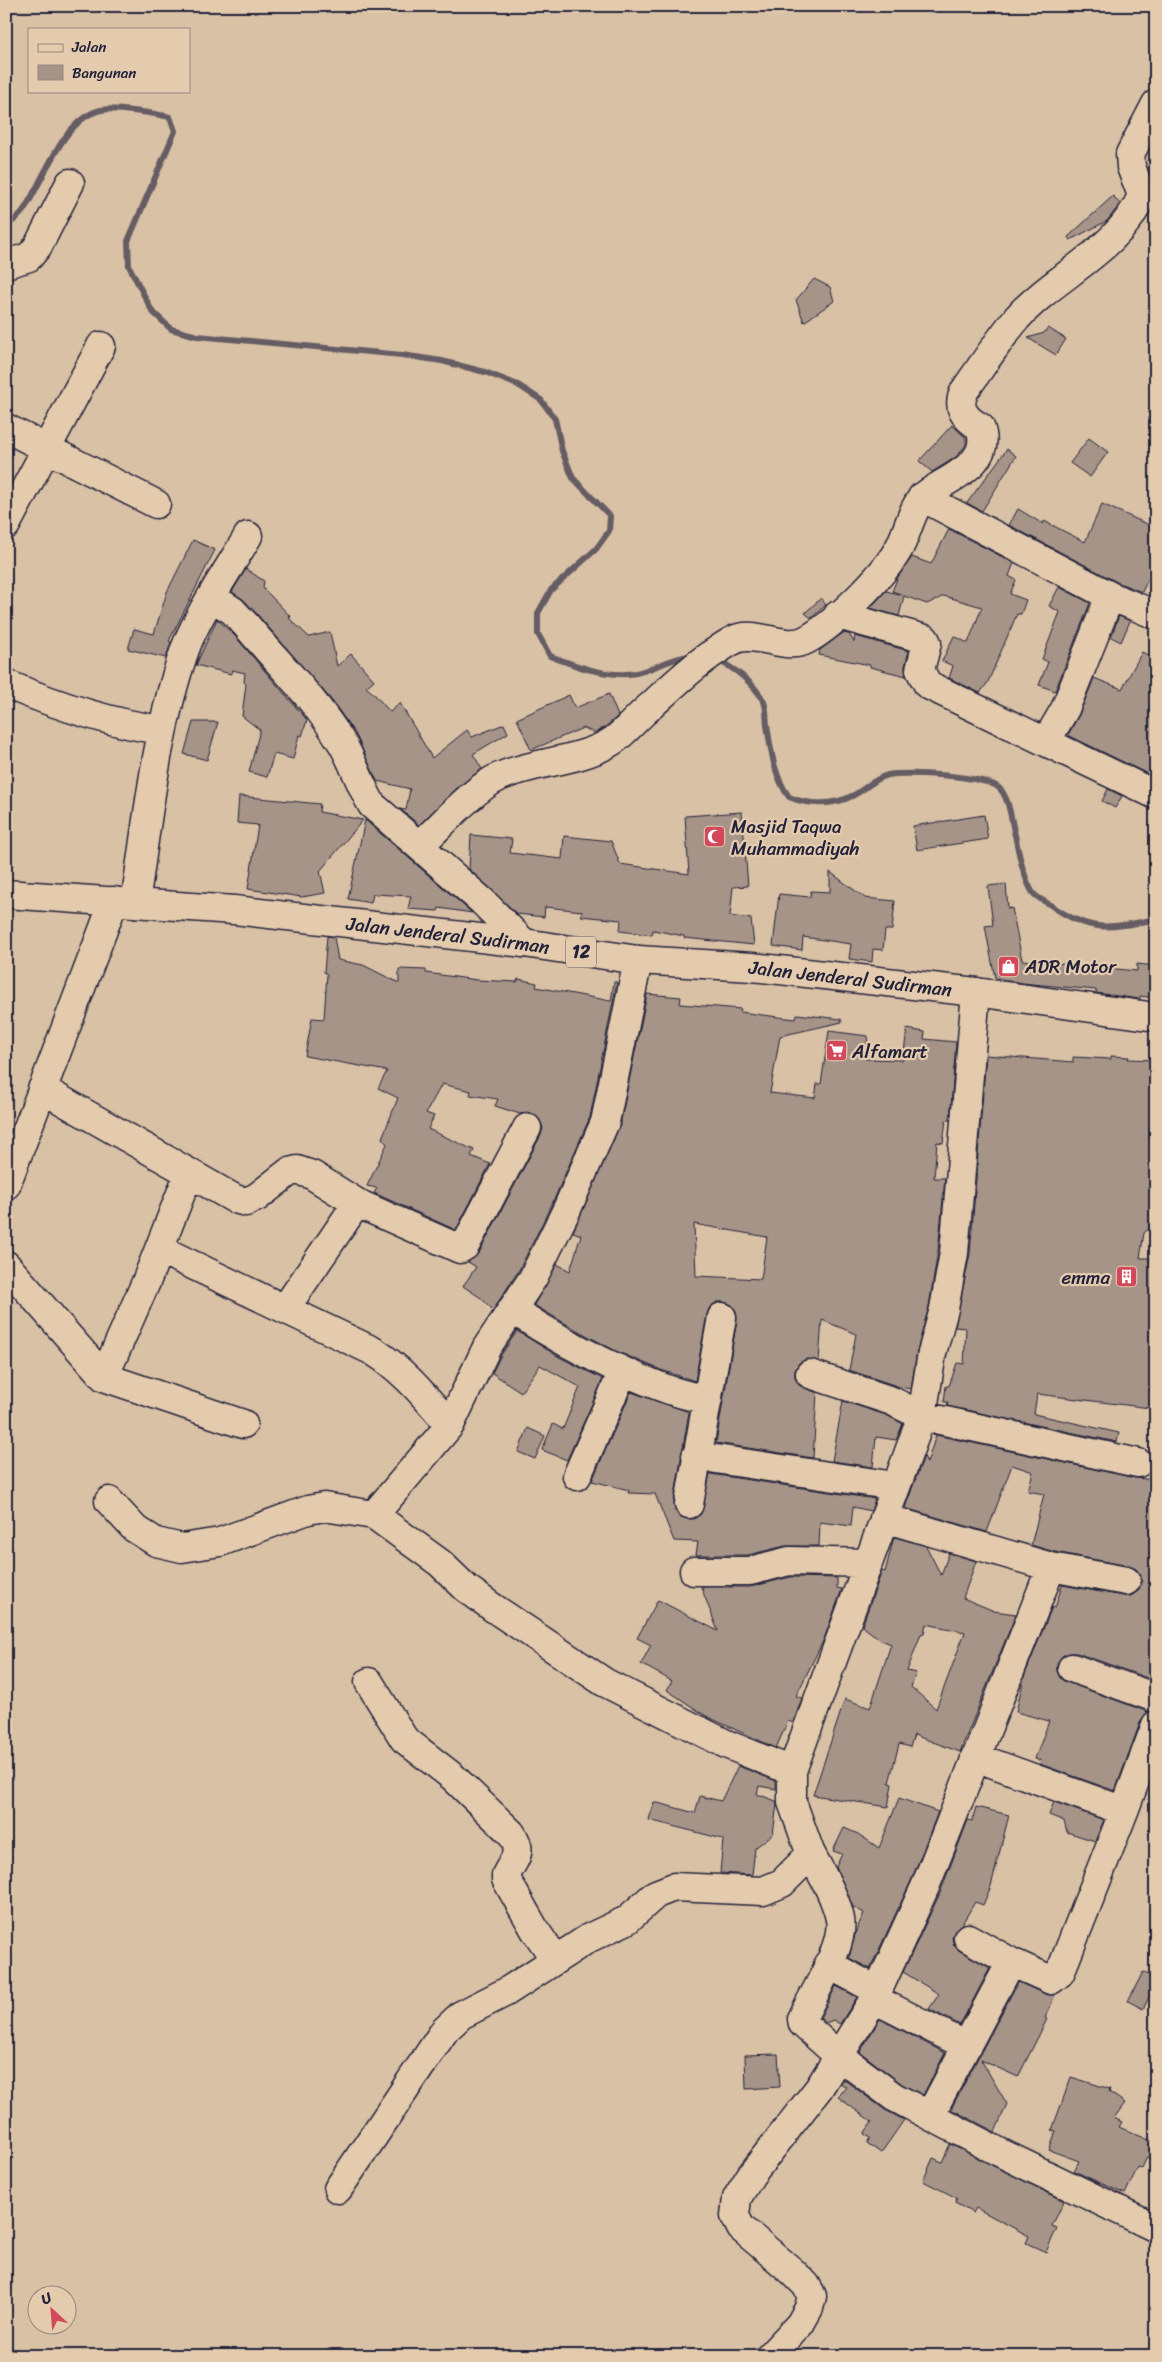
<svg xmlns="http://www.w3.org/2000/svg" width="1162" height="2362" viewBox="0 0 1162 2362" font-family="Sriracha,sans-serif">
  <rect width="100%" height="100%" fill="#d9c1a6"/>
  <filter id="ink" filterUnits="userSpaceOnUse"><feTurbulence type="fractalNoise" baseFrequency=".02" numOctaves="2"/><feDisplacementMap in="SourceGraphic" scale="10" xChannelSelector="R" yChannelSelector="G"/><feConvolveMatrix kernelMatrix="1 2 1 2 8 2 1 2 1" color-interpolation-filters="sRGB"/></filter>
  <g filter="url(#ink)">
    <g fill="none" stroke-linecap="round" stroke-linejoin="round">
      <!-- stream -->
      <path stroke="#655d63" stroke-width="6" d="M6,227C12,221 21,216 25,208C44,180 63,118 101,110C113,107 157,114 170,117L175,131L128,241L129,266L152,311L171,329L197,336L402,355L442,361L485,372L518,385L541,400L555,419L562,451L573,478L610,516L609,531L596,549L551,590L538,613V634L550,656C576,666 607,678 636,673C655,669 672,657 691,656
        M716,660C734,667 755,684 764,702C767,708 766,718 767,725C771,751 774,776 789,797C808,805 833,806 852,796C865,790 873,779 888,775C905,771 987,776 999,788C1010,798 1011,822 1015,835C1018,851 1024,879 1033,893C1037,898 1046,902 1052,906C1092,934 1111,928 1156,919"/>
    </g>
    <!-- building -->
    <path fill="#a69488" stroke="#22223b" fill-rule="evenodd" d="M1113,196L1120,204L1107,221L1070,240L1068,237Z
      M814,279L830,287L834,301L804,322L796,300Z
      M1048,328L1066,339L1056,355L1028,338L1044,333Z
      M952,425L966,438V445L956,457L932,472L919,461Z
      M1089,438L1108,452L1090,477L1070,463Z
      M1007,449L1016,456L982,511L967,503Z
      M1102,504L1156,528V562L1142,592L1117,582L1009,525L1018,509L1043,524L1044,521L1085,542Z
      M949,529L1014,563L1009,576L1016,580L1010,594L1026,600L1021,614H1017L988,682L980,693L949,678L953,666L942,661L954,636L968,643L982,607L944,596L927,604L904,596L899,616L870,608L886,591L903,595L892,591L898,577L912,557L931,564Z
      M193,540L215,550L169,641L171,642L166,658L128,649L134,629L154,634L167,592Z
      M246,569L264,581L263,588L291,617L289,618L309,637L330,632L337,666L351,654L374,680L366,687L375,695L390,712L400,703L432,758L467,730L472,737L504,724L508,733L473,754L482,769L458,787L419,825L400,809L406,810L410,789L377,781L356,735L333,702L257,614L244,600L232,592Z
      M1059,587L1090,603L1055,691L1039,685L1048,662L1042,659L1060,612L1049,606Z
      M821,598L826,605L811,618L805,613Z
      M1119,616L1130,621L1121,642L1111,637Z
      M217,619L234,635L307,720L302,736L299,735L293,759L274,754L267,777L249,772L260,730L242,716L246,684L244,682L245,673L232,670L231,674L196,665Z
      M843,633L849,634L854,642L855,636L909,651L905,666L906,676L870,667V665L819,655L820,650Z
      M1142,652L1156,659V778L1068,735L1079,715L1094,678L1122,689Z
      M609,694L618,716L605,727L595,733L583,728L531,750L517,719L569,695L575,708Z
      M193,722H218L207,760L184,754Z
      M1108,789L1122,796L1115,808L1102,801Z
      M239,796L320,804L319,812L363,820L320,871L325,893L302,897L248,889L258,825L237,823Z
      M742,812L748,886L733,887L730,916L751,919L754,945L684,938V936L653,930L652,935L620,931L621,920L581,916L582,911L545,907L544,917L517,914L469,869L471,835L512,839L510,853L562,859L564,836L611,841L620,864L689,874L685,816Z
      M984,815L988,839L917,850L913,826Z
      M365,820L471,912L472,913L439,908L438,911L408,909L411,896L373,894L371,903L348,899Z
      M830,872L865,898L895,901L892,930H885L883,950L873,949L872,962L849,959L851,944L803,937L802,950L773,946L779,894L810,897L811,891L830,892Z
      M1006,884L1008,909L1012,908L1022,960L1137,971V964L1156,966V998L1140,996V999L1096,993V990L1022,983L995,978L985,926L993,925L988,886Z
      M327,936L334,937L338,960L363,965L399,983V969L426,970V973L477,980L517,982L518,979L537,983L536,987L611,1001L614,982H617L590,1117L553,1202L519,1270L493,1310L481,1298L463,1286L476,1267L468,1262L479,1253L541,1135L543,1128L540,1120L534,1114L527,1112L520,1114L495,1106L498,1099L470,1095L471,1091L442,1084L426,1113L434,1116L428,1129L474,1150L471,1156L490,1164L456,1230L374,1193L377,1188L367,1186L387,1144L382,1138L398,1098L378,1088L387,1071L305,1056L312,1018L324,1019L327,974L324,972Z
      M647,994L681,997L680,1004L741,1009L740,1012L778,1017L796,1019L797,1014L841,1019L842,1022L780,1036L770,1093L815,1098L817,1084H821L829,1031L868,1036L865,1059L903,1060L907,1029L925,1032L924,1039L956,1042L950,1120H946L943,1143L937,1142L934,1178H945L938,1251L929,1306L917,1351L911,1389L900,1387L849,1370L856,1334L822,1320L819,1361L806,1359L799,1363L795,1370V1378L799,1385L817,1393L813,1458L716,1443L737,1320L736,1311L732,1305L724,1302H717L710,1307L707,1314L695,1381L661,1370L616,1351L575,1329L534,1305L557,1264L570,1271L581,1235L573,1232L620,1125ZM694,1224L767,1237L761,1279L696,1276Z
      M986,1055L1073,1062V1057L1111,1059V1056L1129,1057L1128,1059L1156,1060V1203H1153L1154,1224L1144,1233L1140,1258H1156V1402H1150V1408L1037,1394L1034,1414L1119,1433L1117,1442L947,1406L948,1402H944L946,1386H949L957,1363L964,1364L966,1328L955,1327L970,1254Z
      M517,1331L559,1357L603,1379L567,1460L542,1450L553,1424L563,1429L580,1387L540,1365L521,1392L492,1373L501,1355Z
      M631,1392L689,1412L674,1501L675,1510L679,1516L687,1519H694L701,1514L710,1474L875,1499L871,1511L853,1507L851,1526L820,1522L819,1546H785L748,1555H696L698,1542L674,1541L655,1494L628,1493L629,1490L592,1481Z
      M843,1401L886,1415L903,1424L896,1440L876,1437L873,1467L832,1461Z
      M528,1428L545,1436L535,1459L518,1452Z
      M936,1435L1135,1478L1156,1480V1681L1077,1653H1069L1062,1656L1057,1663V1671L1060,1678L1066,1682L1148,1712L1141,1720L1115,1791L1040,1764L1041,1761L1035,1759L1049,1721L1016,1712L1024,1677L1052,1607L1055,1608L1062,1585L1123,1596H1131L1138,1591L1141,1584V1575L1136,1569L1129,1566L1055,1552L1031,1545L1044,1494L1028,1491L1033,1472L1012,1465L987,1532L905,1508L924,1456L927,1463Z
      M894,1537L926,1546L941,1575L949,1553L976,1561L963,1598L994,1611L1016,1614L960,1752L914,1735L910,1747L899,1744L889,1783L892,1784L888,1807L813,1795L845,1699L870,1708L891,1644L881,1640L862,1626L882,1571L885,1572ZM926,1624L965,1632L936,1709L911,1687L916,1673L907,1671L921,1634L924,1633Z
      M791,1577L837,1578V1588L842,1589L824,1639L796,1696L802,1698L793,1723L788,1721L776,1748L706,1716L667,1690L672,1681L641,1664L651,1645L637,1638L658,1600L718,1631L701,1587H750Z
      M738,1766L776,1781V1789L759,1786L757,1794L776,1801L777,1804L773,1834L755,1848L752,1875L720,1873L723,1839L649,1820L654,1802L695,1813L700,1796L721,1801Z
      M899,1798L938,1812L911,1881L870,1969L849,1958L856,1931L864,1913L853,1907L836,1867L842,1854L833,1851L844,1828L858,1834L879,1848Z
      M1054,1802L1104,1820L1095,1841L1067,1832L1064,1821L1049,1815Z
      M976,1807L1009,1815L991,1886L983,1905L975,1902L962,1924L955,1930L952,1938L954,1946L960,1951L990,1968L960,2025L929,2009L939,1994L903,1972L940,1893L968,1820L972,1821Z
      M1143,1972L1156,1979V1984L1143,2009L1128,2001Z
      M1018,1982L1045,1994L1055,1995L1045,2018L1047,2019L1018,2077L981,2060L1007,2104L995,2132L951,2109Z
      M836,1986L857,1997L840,2024L833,2020L826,2023L820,2018Z
      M880,2019L945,2053L923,2095L902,2084L860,2052Z
      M778,2054L780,2087L746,2089L745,2055Z
      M1071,2077L1110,2089L1109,2092L1125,2103L1114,2118L1122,2122L1119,2127L1156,2143V2162L1147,2157L1142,2168L1138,2167L1125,2194L1074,2171L1079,2161L1049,2150L1056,2131L1052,2130Z
      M843,2079L885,2110L904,2120L881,2153L867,2143L870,2138L864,2134L872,2122L838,2097L846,2087L840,2083Z
      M950,2144L1064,2201L1052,2226L1057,2228L1046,2252L1026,2243L1029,2236L976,2208L973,2213L955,2203L957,2198L923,2181L933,2158L942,2162Z"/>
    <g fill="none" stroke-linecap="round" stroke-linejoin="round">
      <defs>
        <path id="minor" d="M6,264L29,257L38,246L70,183
          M6,428L156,504
          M922,497L1110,596L1156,615
          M6,525L101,346
          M1110,596L1065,709L1048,738L1050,744L1156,795
          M212,597L233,611L246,625C278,663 316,700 342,743C354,763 360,785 372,805L482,901L524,943
          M838,615L925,639L927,643L920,670L928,685L1050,744
          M6,684C56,705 108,723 162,730
          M419,846C441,826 473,789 499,777C534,761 582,762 614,740C625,732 634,721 644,712C666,692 686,672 710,655C718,650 727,643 736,639C756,630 785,651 806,640C833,626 883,576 898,550C906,537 913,505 924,496C947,478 994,464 980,427C964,418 956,407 965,390C982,366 998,341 1017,318C1054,276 1121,249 1142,195L1131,167L1130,154L1156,104
          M135,903C148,818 156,731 185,649C200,610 227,572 248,536
          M42,1089L235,1199L246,1202L257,1197L289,1172L297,1170L312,1175L357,1203L460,1249L465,1246L527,1128
          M6,1185L114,901
          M159,1249L373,1351C404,1370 426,1398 450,1425
          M6,1265L104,1377L243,1424
          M285,1309L357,1203
          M512,1309C550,1335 583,1353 625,1372C653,1384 677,1395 708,1399
          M810,1374L892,1401L922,1416L1138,1463
          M104,1377L146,1282L189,1173
          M696,1456L895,1486
          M577,1476L623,1371
          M109,1501L134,1528L156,1542L182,1548L220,1542L308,1510L324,1507L374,1515L440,1563L466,1588L492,1607L604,1682L726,1744L792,1771
          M689,1504L722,1317
          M374,1515L450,1425L487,1347L533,1278L567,1209L605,1122L638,960
          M884,1518L1051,1567L1126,1581
          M694,1571H750L789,1561L868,1563
          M1072,1668L1156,1698
          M369,1682L404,1739L453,1777L511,1833C524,1852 515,1857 506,1875V1879L535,1930L555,1959
          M1124,1811L1156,1725
          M810,1852C821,1873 835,1895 840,1919C845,1946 813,1993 802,2019L803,2024L839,2056L894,2097L999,2152L1156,2228
          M968,1938L1011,1962L1051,1980L1060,1973L1124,1811L975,1757
          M828,1964L878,1991
          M874,1999L967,2046
          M930,2115L1011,1962
          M338,2189L445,2030L461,2015L506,1992L589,1938L627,1920L656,1894L674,1887L763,1891L782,1883L808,1857L810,1852L792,1802V1771L922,1416L932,1353L944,1309L954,1253L976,992
          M770,2356L800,2324L809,2308L812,2296L806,2285L793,2272L741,2228L735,2216L737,2198L751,2175L819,2088L874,1999L925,1887L1051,1567"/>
        <g id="highway">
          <path id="s1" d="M6,894L234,910L524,943L638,960L752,967L976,992L1156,1017"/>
        </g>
      </defs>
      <!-- minor casing -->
      <use href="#minor" stroke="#22223b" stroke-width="31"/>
      <!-- highway casing -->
      <use href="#highway" stroke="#22223b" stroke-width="31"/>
      <!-- minor -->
      <use href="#minor" stroke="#e5cbad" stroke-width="28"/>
      <!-- highway -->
      <use href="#highway" stroke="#e5cbad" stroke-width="28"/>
    </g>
  </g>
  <!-- icons -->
  <defs>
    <symbol id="mosque-square" viewBox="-11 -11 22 22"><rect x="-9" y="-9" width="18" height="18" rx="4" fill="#d1495b" stroke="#e5cbad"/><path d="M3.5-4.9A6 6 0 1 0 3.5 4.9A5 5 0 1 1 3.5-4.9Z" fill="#fff"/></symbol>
    <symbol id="shop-square" viewBox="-11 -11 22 22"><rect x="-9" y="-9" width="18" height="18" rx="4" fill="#d1495b" stroke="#e5cbad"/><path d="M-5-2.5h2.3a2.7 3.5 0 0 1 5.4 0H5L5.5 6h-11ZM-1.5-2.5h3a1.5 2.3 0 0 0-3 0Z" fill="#fff"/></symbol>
    <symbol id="supermarket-square" viewBox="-11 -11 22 22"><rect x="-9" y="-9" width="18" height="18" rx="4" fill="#d1495b" stroke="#e5cbad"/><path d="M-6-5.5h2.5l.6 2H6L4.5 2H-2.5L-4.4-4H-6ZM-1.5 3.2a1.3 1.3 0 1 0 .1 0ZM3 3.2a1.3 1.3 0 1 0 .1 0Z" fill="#fff"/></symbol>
    <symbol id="building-square" viewBox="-11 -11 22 22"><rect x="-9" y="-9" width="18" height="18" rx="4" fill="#d1495b" stroke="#e5cbad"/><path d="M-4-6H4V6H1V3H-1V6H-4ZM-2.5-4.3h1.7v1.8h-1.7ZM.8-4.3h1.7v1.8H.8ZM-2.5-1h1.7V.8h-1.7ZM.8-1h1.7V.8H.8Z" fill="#fff"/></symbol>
  </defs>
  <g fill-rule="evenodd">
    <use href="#mosque-square" x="702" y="824" width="25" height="25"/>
    <use href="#shop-square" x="996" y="954" width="25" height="25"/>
    <use href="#supermarket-square" x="824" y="1038" width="25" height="25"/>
    <use href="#building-square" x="1114" y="1264" width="25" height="25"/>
  </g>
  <g text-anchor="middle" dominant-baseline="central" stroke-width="4.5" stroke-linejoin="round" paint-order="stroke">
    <!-- shield labels -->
    <rect fill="#e5cbad" stroke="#5c555d" stroke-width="1" x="566" y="936.5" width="30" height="31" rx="4"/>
    <g font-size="18" font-weight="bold" fill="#22223b">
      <text x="581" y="952">12</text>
    </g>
    <!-- poi labels -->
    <g font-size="19" fill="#22223b" stroke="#e5cbad" text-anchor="start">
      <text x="731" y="826">Masjid Taqwa<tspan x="731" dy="22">Muhammadiyah</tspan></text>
      <text x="1025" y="966">ADR Motor</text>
      <text x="852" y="1051">Alfamart</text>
      <text x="1110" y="1277" text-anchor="end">emma</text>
    </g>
    <!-- street labels -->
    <g font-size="19" fill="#22223b" stroke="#e5cbad">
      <text stroke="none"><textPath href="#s1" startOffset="444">Jalan Jenderal Sudirman</textPath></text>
      <text stroke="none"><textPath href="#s1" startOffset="849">Jalan Jenderal Sudirman</textPath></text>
    </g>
  </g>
  <!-- margin -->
  <rect width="1162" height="2362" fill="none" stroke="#e5cbad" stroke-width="25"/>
  <rect x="12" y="12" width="1137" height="2337" fill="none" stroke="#22223b" stroke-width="2" filter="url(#ink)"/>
  <!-- legend -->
  <rect x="28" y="28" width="162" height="65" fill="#e5cbad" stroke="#97877f"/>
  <rect x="38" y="44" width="25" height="8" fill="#e5cbad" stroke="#97877f"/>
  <text x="72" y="52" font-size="15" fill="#22223b">Jalan</text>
  <rect x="38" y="65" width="25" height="15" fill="#a69488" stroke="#97877f"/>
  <text x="72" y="78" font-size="15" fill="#22223b">Bangunan</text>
  <!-- north arrow -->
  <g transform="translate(52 2310) rotate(334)"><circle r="24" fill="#e5cbad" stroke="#97877f"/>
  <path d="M0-4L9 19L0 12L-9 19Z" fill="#d1495b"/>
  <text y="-8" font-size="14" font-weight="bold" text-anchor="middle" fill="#22223b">U</text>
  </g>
</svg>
